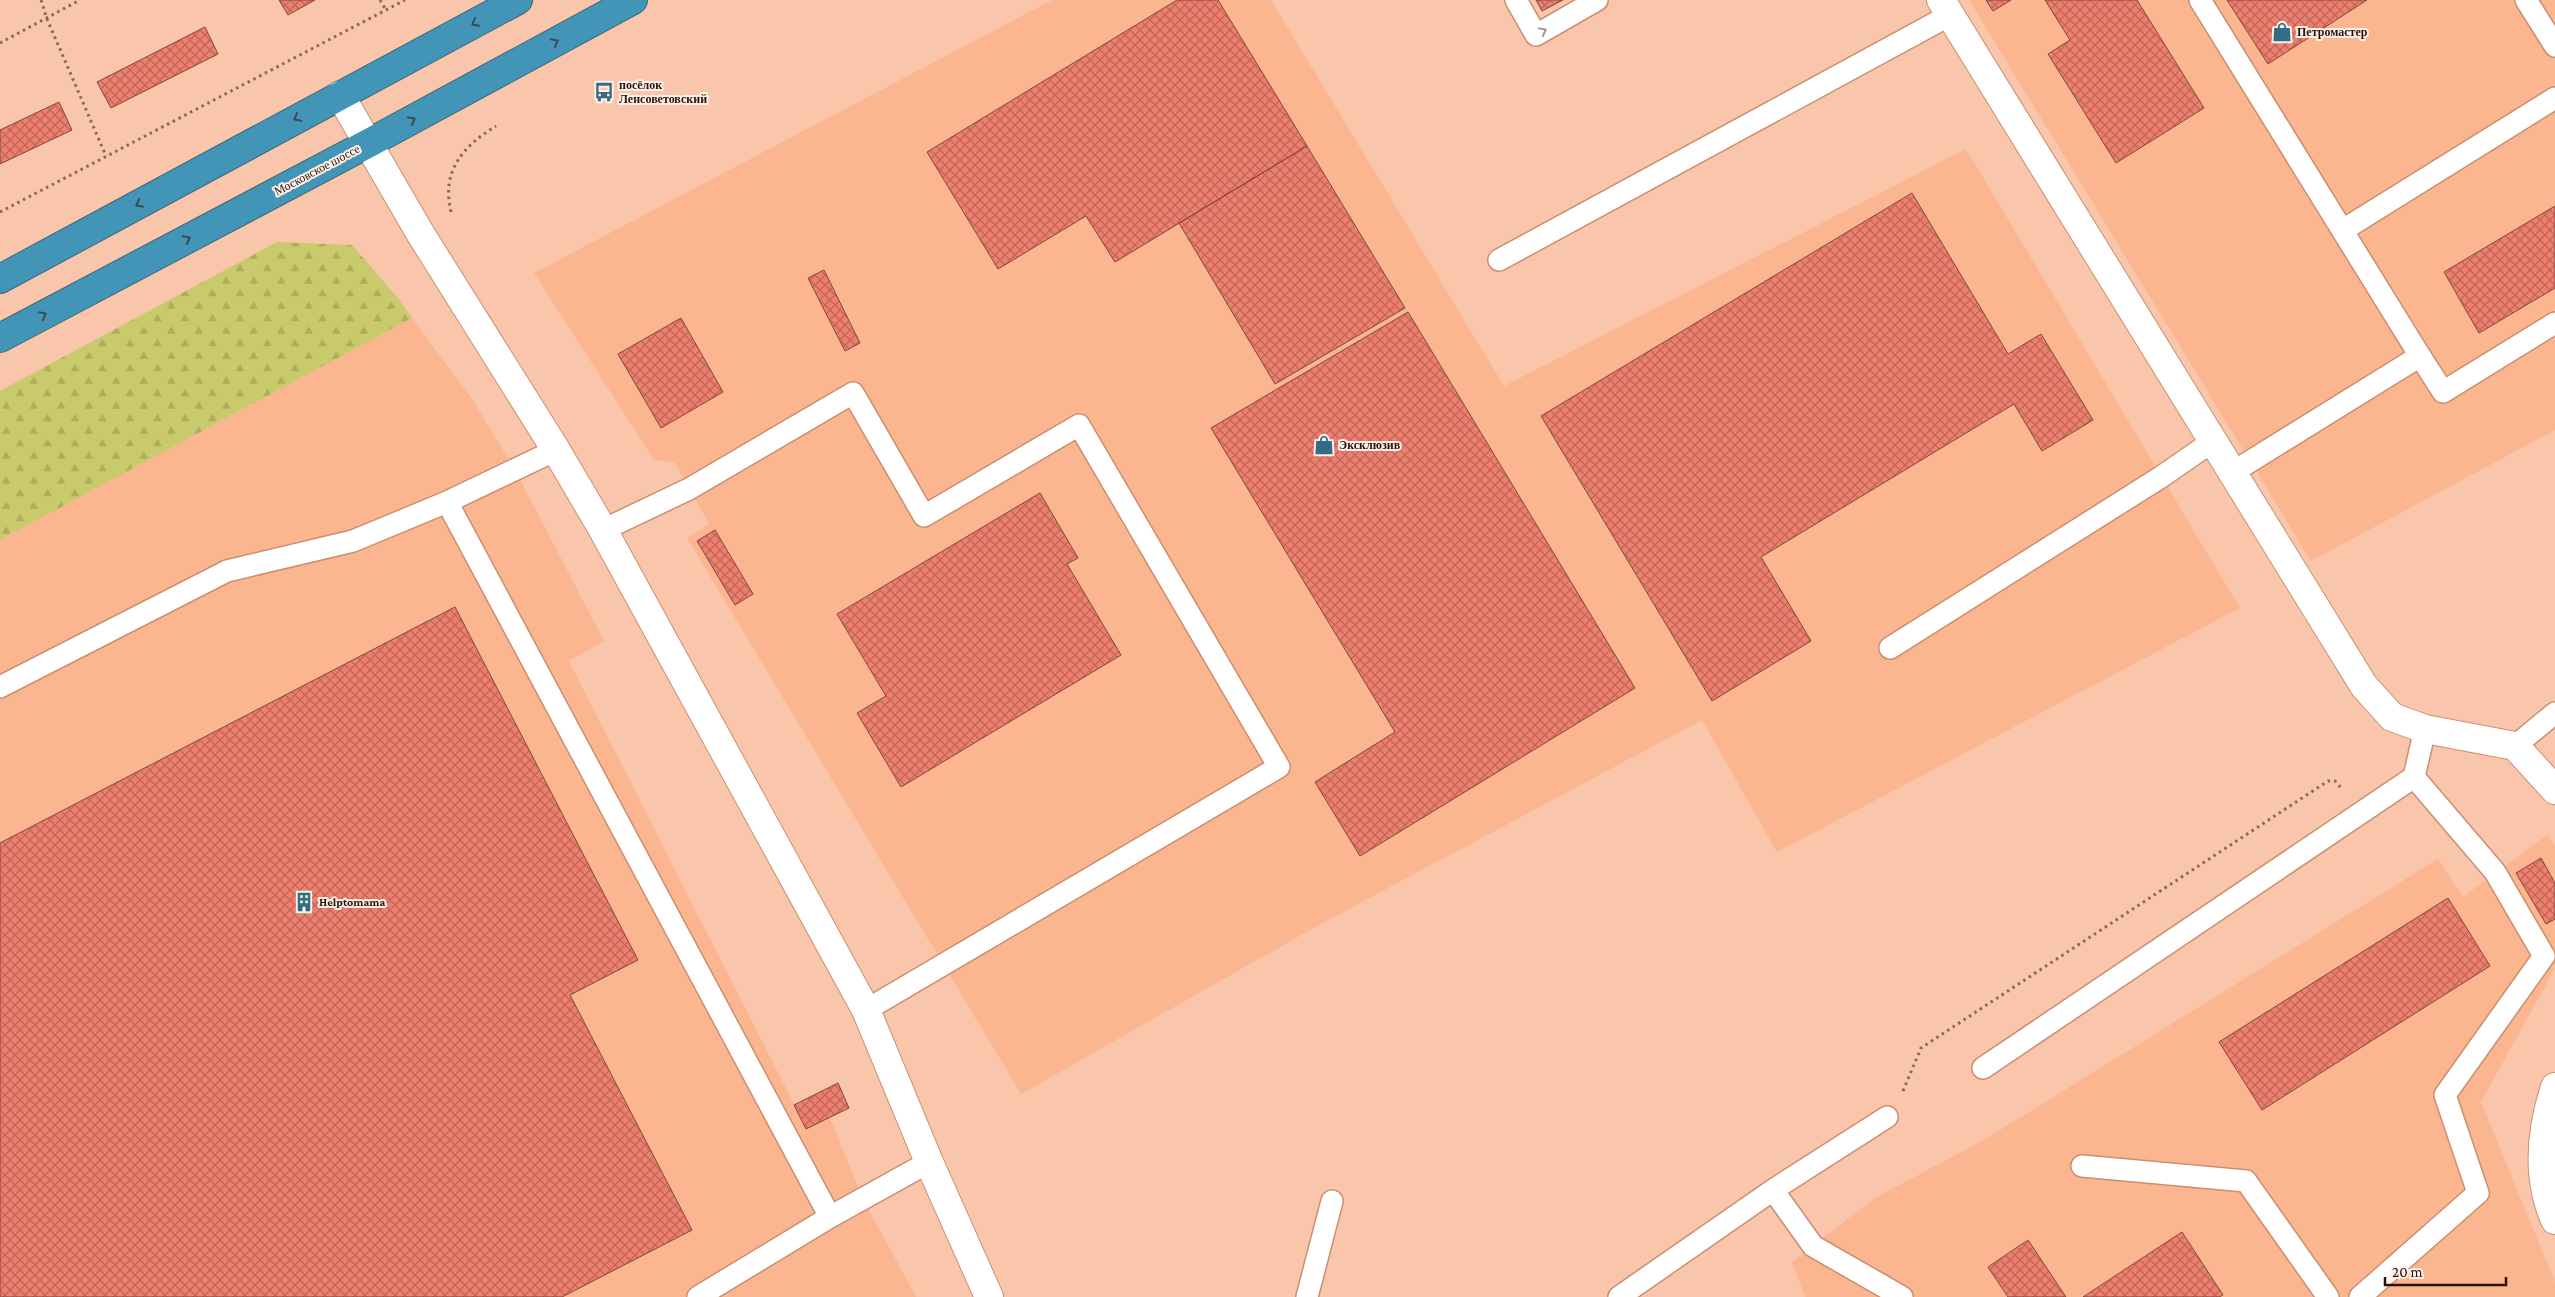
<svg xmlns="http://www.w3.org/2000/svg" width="2555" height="1297" viewBox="0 0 2555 1297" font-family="'Crimson Pro',serif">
  <defs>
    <pattern id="forest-firs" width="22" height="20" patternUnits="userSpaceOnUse" patternTransform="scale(1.25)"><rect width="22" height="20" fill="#c9ca6c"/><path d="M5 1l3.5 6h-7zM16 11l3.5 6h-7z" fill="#adad5c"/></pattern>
    <pattern id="building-cross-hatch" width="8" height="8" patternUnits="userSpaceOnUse" patternTransform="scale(1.25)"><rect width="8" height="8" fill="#ed7f6f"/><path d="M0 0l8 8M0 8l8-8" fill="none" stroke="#c06759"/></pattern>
  </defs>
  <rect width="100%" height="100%" fill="#f9c6ab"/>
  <!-- built -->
  <path fill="#fbb58f" d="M1052,0H1271L1504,386L1966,149L2240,608L1777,852L1702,720L1317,926L1021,1094L687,538L709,524L674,462L654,460L534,273Z
    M1969,0H2555V430L2311,561Z
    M412,318L474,402L515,470L604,641L569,661L794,1104L838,1084L849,1108L830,1118L863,1199L916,1297H0V540Z
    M2547,835L2555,846V968L2481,1102L2555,1282V1297H1805L1792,1262L1875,1198L1984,1140L2438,859L2463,897Z"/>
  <!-- forest -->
  <path fill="url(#forest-firs)" d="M277,242L352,245L397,297L412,318L0,540V391Z"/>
  <!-- building -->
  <path fill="url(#building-cross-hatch)" stroke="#83463d" d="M279,0H315L288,15Z
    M1177,0H1218L1307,146L1115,262L1086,216L998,269L927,152Z
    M1536,0H1563L1542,11Z
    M1986,0H2011L1993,11Z
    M2045,0H2137L2204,108L2116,163L2048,54L2070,40Z
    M2227,0H2367L2268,64Z
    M205,27L218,54L111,108L97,82Z
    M59,102L72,130L0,164V130Z
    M1307,146L1405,308L1275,384L1179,223Z
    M1912,193L2008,354L2041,334L2093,420L2042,451L2014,404L1761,557L1811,641L1712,701L1541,416Z
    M2555,206V288L2479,333L2444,272Z
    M824,270L860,343L845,351L808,278Z
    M1408,312L1635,688L1360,856L1315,782L1395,732L1211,428Z
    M681,318L723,392L661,428L618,354Z
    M1040,493L1078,558L1067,564L1121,655L901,787L857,713L886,696L837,614Z
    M715,530L753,594L735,605L697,541Z
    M455,607L638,960L570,995L692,1230L562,1297H0V843Z
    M2541,858L2555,883V919L2546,924L2516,873Z
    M2448,898L2490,966L2262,1110L2219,1042Z
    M838,1083L849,1108L806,1129L794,1105Z
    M2182,1232L2223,1295L2219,1297H2083Z
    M2028,1240L2066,1297H2008L1988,1267Z"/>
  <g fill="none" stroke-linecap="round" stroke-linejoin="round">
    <defs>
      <path id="lane" d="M1516,0L1536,35L1597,0
        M2200,0L2420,356L2233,472
        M2526,0L2555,46
        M2343,230L2555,98
        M1499,260L1950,15
        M2420,356L2443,392L2555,323
        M447,502L830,1217
        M603,530L689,489L853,393L924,516L1079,425L1279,767L866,1010
        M1890,648L2161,477L2213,441
        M0,687L227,571L353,541L447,502L556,450
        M2515,746L2555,713
        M1983,1068L2414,777
        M2082,1166L2246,1181L2328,1297
        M1773,1190L1813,1246L1902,1297
        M698,1297L830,1217L929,1162
        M1307,1297L1332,1201
        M1619,1297L1773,1190L1887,1117
        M2360,1297L2478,1193L2445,1095L2544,956L2495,872L2414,777L2425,729"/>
      <path id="street" d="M1941,0L2364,686L2392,717L2425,729L2515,746L2555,790
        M340,95L420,233L556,450L603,530L866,1010L929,1162L989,1297
        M2555,1087C2541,1130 2536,1177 2555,1220"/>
      <path id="highway" d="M0,279L518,0
        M0,338L369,143L633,0"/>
    </defs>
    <!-- lane casing -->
    <use href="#lane" stroke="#cb8f6f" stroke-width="24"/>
    <!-- street casing -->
    <use href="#street" stroke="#cb8f6f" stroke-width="30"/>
    <!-- highway casing -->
    <use href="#highway" stroke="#3a687a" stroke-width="30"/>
    <!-- path -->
    <path stroke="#8a6653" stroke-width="3" stroke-dasharray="2.5 4" stroke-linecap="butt" d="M41,0L47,19L106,156
      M380,0L386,10
      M0,43L80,0
      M0,212L405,0
      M451,212C441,171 463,146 496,126
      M1903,1091L1921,1048L2328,781H2335L2342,789"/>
    <!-- lane -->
    <use href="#lane" stroke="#fff" stroke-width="21"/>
    <!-- street -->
    <use href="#street" stroke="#fff" stroke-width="28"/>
    <!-- highway -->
    <use href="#highway" stroke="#4395b8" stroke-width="28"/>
  </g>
  <!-- one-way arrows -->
  <defs><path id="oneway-chevron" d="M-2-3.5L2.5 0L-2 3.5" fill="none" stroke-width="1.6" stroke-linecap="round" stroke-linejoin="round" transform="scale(1.25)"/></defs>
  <g stroke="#354e56">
    <use href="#oneway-chevron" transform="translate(475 23) rotate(152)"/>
    <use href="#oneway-chevron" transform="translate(555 42) rotate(-28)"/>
    <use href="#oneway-chevron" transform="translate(297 118) rotate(152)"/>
    <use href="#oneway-chevron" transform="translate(412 120) rotate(-29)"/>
    <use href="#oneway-chevron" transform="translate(139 204) rotate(152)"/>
    <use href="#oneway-chevron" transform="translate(187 239) rotate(-28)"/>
    <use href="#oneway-chevron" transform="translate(43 315) rotate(-28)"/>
  </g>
  <use stroke="#9f958f" href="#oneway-chevron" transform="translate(1543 31) rotate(-29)"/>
  <!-- icons -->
  <defs>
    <symbol id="shop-bare" viewBox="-9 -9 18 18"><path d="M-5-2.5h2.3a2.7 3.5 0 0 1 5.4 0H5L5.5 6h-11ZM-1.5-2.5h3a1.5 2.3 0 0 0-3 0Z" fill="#326c85" stroke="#fef0ea" stroke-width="2.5" paint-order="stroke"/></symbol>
    <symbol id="bus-bare" viewBox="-9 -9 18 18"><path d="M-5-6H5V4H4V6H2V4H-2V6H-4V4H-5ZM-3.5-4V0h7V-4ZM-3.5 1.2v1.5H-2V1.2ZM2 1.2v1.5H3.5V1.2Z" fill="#326c85" stroke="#fef0ea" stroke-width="2.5" paint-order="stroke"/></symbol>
    <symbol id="building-bare" viewBox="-9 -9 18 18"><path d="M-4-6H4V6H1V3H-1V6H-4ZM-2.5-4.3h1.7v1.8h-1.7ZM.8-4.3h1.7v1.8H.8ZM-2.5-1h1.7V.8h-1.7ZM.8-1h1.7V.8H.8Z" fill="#326c85" stroke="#fef0ea" stroke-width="2.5" paint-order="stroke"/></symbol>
  </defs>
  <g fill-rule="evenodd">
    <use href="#shop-bare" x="2268" y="18" width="28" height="28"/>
    <use href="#bus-bare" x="590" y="78" width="28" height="28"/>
    <use href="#shop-bare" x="1310" y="431" width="28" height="28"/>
    <use href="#building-bare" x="290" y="888" width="28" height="28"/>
  </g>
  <g text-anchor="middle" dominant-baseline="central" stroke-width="4" stroke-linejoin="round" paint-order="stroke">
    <!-- poi labels -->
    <g font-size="12" font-weight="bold" fill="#291306" stroke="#fef0ea" text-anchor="start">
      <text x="2297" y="32">Петромастер</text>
      <text x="619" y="85">посёлок<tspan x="619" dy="14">Ленсоветовский</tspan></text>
      <text x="1339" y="445">Эксклюзив</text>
      <text x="319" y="902">Helptomama</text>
    </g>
    <!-- street labels -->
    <g font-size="12" fill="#291306" stroke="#fef0ea">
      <text transform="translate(317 170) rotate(-28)">Московское шоссе</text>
    </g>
  </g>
  <!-- scale -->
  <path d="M2385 1277v8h121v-8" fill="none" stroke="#291306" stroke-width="2.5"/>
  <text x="2392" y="1277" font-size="15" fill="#291306" stroke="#fef0ea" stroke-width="4" paint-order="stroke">20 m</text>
</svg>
